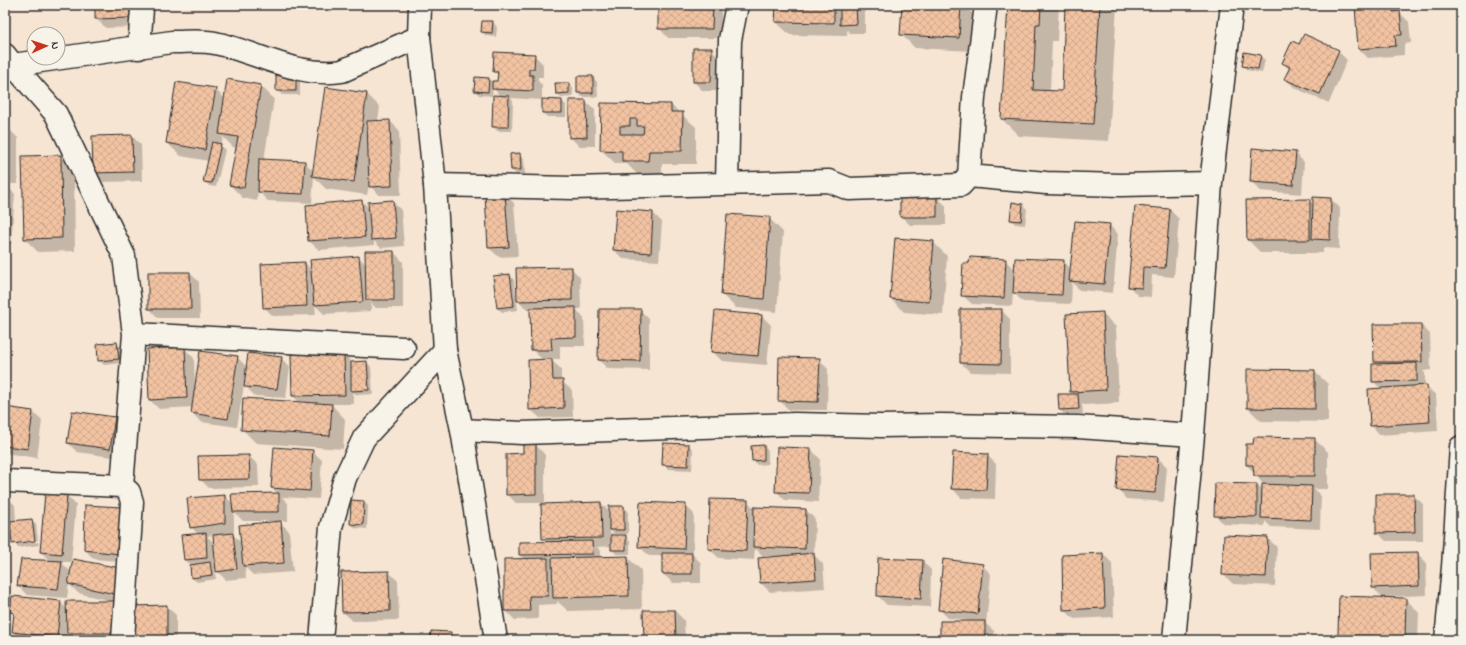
<svg xmlns="http://www.w3.org/2000/svg" width="1466" height="645" viewBox="0 0 1466 645" font-family="'Indie Flower',sans-serif">
  <defs>
    <pattern id="building-cross-hatch" width="8" height="8" patternUnits="userSpaceOnUse"><rect width="8" height="8" fill="#f2c3a2"/><path d="M0 0l8 8M0 8l8-8" fill="none" stroke="#d0a88c"/></pattern>
  </defs>
  <rect width="100%" height="100%" fill="#f6e5d3"/>
  <filter id="ink" filterUnits="userSpaceOnUse"><feTurbulence type="fractalNoise" baseFrequency=".025" numOctaves="2"/><feDisplacementMap in="SourceGraphic" scale="8" xChannelSelector="R" yChannelSelector="G"/><feConvolveMatrix kernelMatrix="1 2 1 2 8 2 1 2 1" color-interpolation-filters="sRGB"/></filter>
  <g filter="url(#ink)">
    <!-- shadow -->
    <path fill="#0003" fill-rule="evenodd" d="M52,5H87V10H57Z
      M96,5H138L139,27L106,28L96,19Z
      M659,5H721V38H668L659,28Z
      M777,5H865V33H850L847,30V36L790,35L776,22Z
      M903,5H964L974,15L972,51L915,48L901,34Z
      M1009,5H1059L1057,41H1052L1050,92L1062,93L1066,5H1117L1109,141L1019,136L1002,119Z
      M1356,5H1396L1401,11V14L1409,22L1411,43L1404,44V55L1368,58L1359,49Z
      M483,22H493L497,27L496,37L486,36L482,32Z
      M1300,46L1338,51L1347,60L1329,103L1295,88L1285,79L1290,70L1283,63Z
      M711,49L720,58V91H703L694,82Z
      M534,55L543,64V77H538V81L542,85V100L511,98L513,101L512,131H497L493,126L500,96L493,88L492,96L479,95L475,91L489,79L493,84L498,82V75L494,71Z
      M1260,56L1265,60L1262,73L1247,70L1243,66Z
      M296,76L300,81V95H282L277,90Z
      M593,77L597,82L598,97H582L578,92Z
      M568,84L573,88V97L561,98L557,93Z
      M261,86L274,99L264,160L305,162L313,171L367,94L380,107L378,121H390L399,130L401,195H379L369,185L367,195L326,189L314,177L312,203L268,201L258,191L257,201L243,198L230,185L237,148L233,147L223,137L221,146L225,150L216,187L209,186L204,181L209,161L181,156L167,143L215,89L225,99Z
      M562,101L566,105V117H547L543,113Z
      M586,101L595,110V146H579L570,137Z
      M602,104L671,105L696,127V164H662V174H637L627,164L615,163L601,150Z
      M5,128L9,129L18,138V184H5Z
      M132,136L141,145L142,181L103,182L94,173Z
      M1295,153L1304,162L1302,194L1260,191L1251,181Z
      M519,154L524,159L525,174H516L512,170Z
      M60,156L74,170L75,251L38,252L25,239Z
      M5,184L15,194L11,244H5Z
      M505,194L514,203L518,256L499,257L489,248L486,195Z
      M937,197L946,206V225H910L901,216Z
      M1331,199L1340,208L1339,249L1323,248V253H1261L1248,240L1247,201L1309,200L1314,205Z
      M362,201L370,209L392,201L401,210L404,246L381,248L374,241V245L319,250L309,241Z
      M1023,205L1027,209L1025,225L1015,224L1011,219Z
      M617,210L653,213L662,222L659,261L623,259L614,250Z
      M1170,210L1179,219L1174,277L1152,275L1151,297L1138,296L1129,286Z
      M769,218L783,232L777,312L736,308L722,295Z
      M1109,225L1118,234L1113,293L1079,290L1072,282L1071,304L1023,302L1013,292L1012,306L972,304L962,295L1005,260L1015,270L1063,261L1071,269Z
      M933,242L947,256L943,315L904,312L891,299Z
      M394,252L403,262V308H376L371,303V311L324,314L315,305L316,315L273,316L264,307L305,263L312,270L359,257L366,265Z
      M571,268L580,277L581,309H576L584,318L585,346H560V359H550L561,369V381L572,390L573,417L540,418L530,409L543,360L532,350L531,310H527L518,301Z
      M190,273L199,282L200,318H158L149,308Z
      M510,275L514,280L518,310L502,312L497,308Z
      M600,310H640L649,319V370L608,369L599,360Z
      M1001,310L1010,319V373L970,372L961,363Z
      M1102,313L1116,327L1119,403L1084,405L1082,403L1083,414H1064L1060,410L1074,395L1071,391Z
      M762,316L771,325L767,365L722,361L712,351Z
      M1421,325L1430,334L1431,370L1423,371L1425,373V386L1436,395L1438,431L1380,435L1371,425L1381,389L1373,381L1377,365L1374,362Z
      M116,343L121,347L122,363L104,365L99,360Z
      M184,348L194,358L195,387L237,357L248,368L281,358L290,367L286,398L255,396L244,385L237,427L201,422L192,413L193,407L159,409L150,400Z
      M343,354L353,363L367,362L371,367L373,394L357,395L353,392L354,404H331L345,419L343,449L256,443L242,429L300,403L293,396Z
      M819,359L828,369L827,410H789L779,400Z
      M1314,371L1328,384V422L1261,421L1248,408Z
      M5,408L33,412L42,421L37,458L5,453Z
      M114,418L123,427L119,458L77,452L68,443Z
      M1314,439L1328,452V489H1314L1321,496L1320,529L1271,527L1265,521V526L1224,524L1215,515L1216,484L1257,485L1263,491V484L1247,465Z
      M536,445L545,455V505L601,503L610,512L624,507L628,511V534H614L610,530V535L625,536L630,541V554H616L612,549V546L597,547L601,551V558L627,557L641,570L642,609L568,611L557,601V604L538,605V619L515,620L505,610L525,560L520,555V543H548L543,538L542,503H516L507,494L524,454Z
      M688,445L693,449L692,470L668,469L663,464Z
      M764,446L768,451V464L757,465L753,460Z
      M811,449L820,459L818,502L785,500L776,491Z
      M312,451L322,460L319,499L282,497L288,503V521H279L289,531L293,572L253,575L245,567L246,578L226,580L217,571L216,567H214L216,579L197,582L192,578V566L185,560L199,535L191,527L225,496L233,504L278,494L272,488ZM234,512L243,521H277V523L242,543L231,533L234,532ZM214,535V543L207,536Z
      M987,455L996,464L995,499L961,498L952,488Z
      M249,456L258,465L259,487L209,488L200,479Z
      M1158,458L1167,467L1164,502L1126,499L1117,489Z
      M5,495L15,505L16,522L31,520L36,524L38,540L16,542V544L38,542L39,545L18,548L13,541H5Z
      M1413,495L1423,504V541H1386L1377,532Z
      M67,496L76,505L71,562H61L71,572L120,569L126,640H75L67,633V640H21L13,632L14,615L11,612L60,602L67,609L115,602L78,593L69,584L67,598L27,595L18,586L51,562L41,552Z
      M747,501L755,509L806,510L815,519L814,555L823,564L825,588L770,592L761,583L773,556H763L755,548L754,560L719,558L709,549Z
      M364,502L368,506L367,529L355,528L351,524Z
      M685,505L694,514L693,555L701,563V583H673L663,574V556H649L639,546Z
      M120,508L128,562L94,559L85,550Z
      M1267,538L1277,547L1275,586L1233,584L1223,574Z
      M1417,553L1426,562L1427,595L1382,597L1373,588Z
      M1103,554L1112,563L1114,617L1074,619L1064,609Z
      M922,561L931,570L930,607L887,605L878,596Z
      M982,565L991,574L986,624L994,631V640H941L967,620L948,618L939,609Z
      M389,572L398,581L399,620L353,621L343,612Z
      M1406,599L1419,613L1418,640H1344L1339,635Z
      M166,606L176,615V640H136Z
      M644,611H675L684,620L685,640H645Z
      M451,633L455,640H431Z"/>
    <!-- building -->
    <path fill="url(#building-cross-hatch)" stroke="#2b2b2b" fill-rule="evenodd" d="M95,5H130V18L95,19Z
      M658,5H713L712,29H658Z
      M776,5H834V23L775,22Z
      M840,5H856L857,24L840,25Z
      M902,5H961L959,38L900,35Z
      M1008,5H1041L1040,24H1036L1033,90L1062,91L1065,5H1100L1093,124L1001,119Z
      M1355,5H1393V12L1400,11L1402,35H1395L1396,46L1358,49Z
      M482,21H493L492,33L481,32Z
      M1304,34L1339,50L1320,94L1284,79L1290,67L1282,63L1292,41L1299,44Z
      M693,48H712L711,82H693Z
      M494,52L535,54L534,69H529V75H533V91L492,89V81H497L498,72H493Z
      M1244,52L1261,55L1258,69L1242,66Z
      M276,75H296V91H276Z
      M577,76H593V93H577Z
      M475,77L489,78L488,92L474,91Z
      M227,79L261,85L244,188L229,185L238,137L219,134Z
      M176,82L216,88L205,150L166,143Z
      M555,83H569V93L556,94Z
      M325,87L367,93L354,182L312,176Z
      M493,95L509,96L508,127H492Z
      M542,99L562,100V113H542Z
      M569,100H586L587,137L569,138Z
      M601,103L671,104V112H683L682,151H649L648,161H622V151L600,150ZM630,119H637V126H644L643,134H620V126H630Z
      M390,120L392,186L369,187L367,121Z
      M5,127L9,128V175H5Z
      M132,135L133,172L93,173L92,136Z
      M212,142L221,144L212,183L203,182Z
      M1252,148L1296,152L1293,185L1250,182Z
      M520,153L521,170H511L510,154Z
      M61,155L62,238L24,239L22,156Z
      M259,159L305,161L303,194L258,192Z
      M505,193L509,247L488,248L485,194Z
      M900,196H937V217H900Z
      M1313,197L1331,198L1330,240L1312,239Z
      M1310,199V240H1247L1246,200Z
      M362,200L365,237L308,241L306,205Z
      M393,200L396,238L371,240L368,202Z
      M1012,202L1023,204L1021,221L1010,220Z
      M1135,206L1170,209L1165,268L1143,267L1142,288L1128,287Z
      M616,209L653,212L651,253L613,250Z
      M727,214L770,217L764,299L721,295Z
      M1075,221L1110,224L1104,284L1069,281Z
      M895,238L934,241L929,302L890,299Z
      M365,251H394V300H366Z
      M359,256L363,302L314,305L310,260Z
      M970,257L1006,259L1004,298L961,296L963,263H969Z
      M1015,258L1064,260L1062,295L1013,293Z
      M305,262L307,306L263,308L261,264Z
      M572,267V300L517,301L516,268Z
      M148,272H190L191,309H148Z
      M510,274L514,306L497,308L493,276Z
      M576,307V337L551,338L552,350H531L530,308Z
      M599,309H641L640,361L598,360Z
      M960,309H1002L1001,364L960,363Z
      M715,311L762,315L758,356L711,352Z
      M1103,312L1106,390L1070,392L1066,314Z
      M1373,324H1421L1422,362H1374Z
      M117,342L119,359L98,361L97,344Z
      M185,347L187,398L149,400L147,349Z
      M200,351L238,356L228,419L191,413Z
      M248,353L282,357L277,389L244,387Z
      M344,353L345,395L292,396L291,354Z
      M779,357L820,358L818,402L778,401Z
      M552,359L553,380H563L564,408L529,410L528,360Z
      M367,361L369,390L351,391V362Z
      M1417,363V381L1372,382V364Z
      M1247,369L1315,370V409L1247,408Z
      M1427,385L1430,422L1370,426L1368,389Z
      M1058,394H1078L1079,409L1059,410Z
      M243,398L332,404L330,436L241,430Z
      M5,407L33,411L28,449L5,446Z
      M72,411L115,417L110,449L67,443Z
      M1254,437L1315,438V476H1254L1253,465H1246V444H1253Z
      M663,443L689,444L688,466L662,465Z
      M523,444H536V494L506,495V454L523,453Z
      M764,445V460L752,461L751,446Z
      M274,447L313,450L310,491L271,488Z
      M777,447L811,448L809,493L775,492Z
      M953,452L988,454L986,490L951,489Z
      M1119,454L1158,457L1155,493L1116,490Z
      M249,455L250,479L199,480L198,456Z
      M1215,483L1257,484V517L1214,516Z
      M1262,484L1312,486L1311,520L1261,518Z
      M45,493L67,495L62,554L40,552Z
      M279,493V512H233L231,494Z
      M5,494H7L8,532H5Z
      M1376,494H1414L1415,532L1376,533Z
      M225,495V523L190,528L187,498Z
      M710,499L748,500L746,551L708,549Z
      M351,500L364,501L363,525L350,524Z
      M601,502L602,538L542,539L541,504Z
      M640,502L686,504L684,549L638,547Z
      M85,505L121,507L120,554L84,550Z
      M609,506H624V530H609Z
      M754,507L806,509L805,549L753,547Z
      M32,519L35,541L12,544L10,521Z
      M281,521L284,563L243,566L239,525Z
      M206,533L207,558L184,560L181,535Z
      M233,533L237,569L216,572L213,535Z
      M611,535H626V550H611Z
      M1224,535L1268,537L1266,577L1222,575Z
      M592,541L593,554L519,555V542Z
      M1418,552L1419,586L1372,588L1371,553Z
      M662,553H692V574H662Z
      M814,553L816,579L760,583L758,558Z
      M1103,553L1105,608L1063,610L1062,555Z
      M628,556L629,596L553,598L552,558Z
      M548,558V596H529L530,611H504V559Z
      M878,558L923,560L921,599L877,596Z
      M21,559L62,561L58,589L17,586Z
      M73,559L120,568L115,594L68,584Z
      M943,559L983,564L978,614L938,610Z
      M210,562L212,575L191,578L190,565Z
      M389,571L390,611L342,612L341,572Z
      M12,596L61,601L57,637L12,632L14,613L10,612Z
      M1339,596L1406,598L1405,637L1338,635Z
      M66,601H117V633H67Z
      M167,605V640H135L134,606Z
      M643,610H675L676,640H644Z
      M940,621H985V640H940Z
      M431,631L451,632L450,640H430Z
      M917,635H928V640H917Z"/>
    <g fill="none" stroke-linecap="round" stroke-linejoin="round">
      <defs>
        <path id="minor" d="M139,48L142,9
          M5,55L13,65L172,42C186,42 201,40 215,43C257,52 298,78 342,71L419,37
          M5,67L13,65L56,114L124,256L134,334
          M969,176L1046,183L1121,185L1211,183
          M727,184L730,40L737,5
          M435,185L573,188L829,181L849,189L961,185L969,176L974,97L986,5
          M462,430L522,433L795,424L881,426L941,425L1078,427L1193,435
          M5,481L122,486L129,492L132,502L123,640
          M122,486L134,334L404,348
          M321,640L331,527L345,478L364,438L445,350
          M1174,640L1193,435L1211,183L1232,5
          M1446,640L1453,567L1461,447"/>
        <path id="secondary" d="M420,5L419,37L435,185L445,350L462,430L496,640"/>
      </defs>
      <!-- minor casing -->
      <use href="#minor" stroke="#2b2b2b" stroke-width="25"/>
      <!-- secondary casing -->
      <use href="#secondary" stroke="#2b2b2b" stroke-width="25"/>
      <!-- minor -->
      <use href="#minor" stroke="#f7f3e8" stroke-width="22"/>
      <!-- secondary -->
      <use href="#secondary" stroke="#f7f3e8" stroke-width="22"/>
    </g>
  </g>
  <!-- margin -->
  <rect width="1466" height="645" fill="none" stroke="#f7f3e8" stroke-width="20"/>
  <rect x="10" y="10" width="1446" height="625" fill="none" stroke="#2b2b2b" stroke-width="1.5" filter="url(#ink)"/>
  <!-- north arrow -->
  <g transform="translate(46 46) rotate(87)"><circle r="19" fill="#f7f3e8" stroke="#a5a39c"/>
  <path d="M0-3L7 15L0 10L-7 15Z" fill="#c8321e"/>
  <text y="-6" font-size="11" font-weight="bold" text-anchor="middle" fill="#2b2b2b">N</text>
  </g>
</svg>
